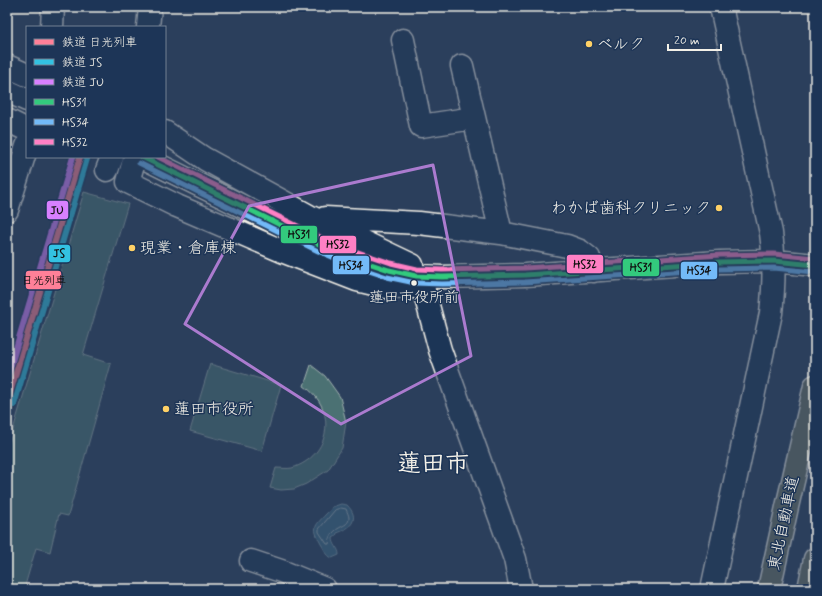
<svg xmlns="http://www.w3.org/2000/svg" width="822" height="596" viewBox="0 0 822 596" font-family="Mynerve,'Klee One',sans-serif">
  <rect width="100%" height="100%" fill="#2b3f5c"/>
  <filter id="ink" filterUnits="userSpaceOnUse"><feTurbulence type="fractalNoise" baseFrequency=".025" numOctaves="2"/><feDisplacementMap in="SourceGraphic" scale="8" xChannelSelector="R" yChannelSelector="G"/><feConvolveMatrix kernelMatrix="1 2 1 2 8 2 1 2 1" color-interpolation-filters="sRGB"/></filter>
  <g filter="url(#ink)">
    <!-- green -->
    <path fill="#4c7173" stroke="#a0b1ae" d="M84,192L128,204L83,355L111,364L68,516L59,514L50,552L36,548L24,589H7V450Z
      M210,364L281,385L262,451L190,431Z
      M311,365L325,376L340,397L346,422L342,448L328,470L306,484L294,489L281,490L270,488L276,468C281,468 287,469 292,468C331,456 338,409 304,386Z"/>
    <!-- water -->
    <path fill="#3d6883" stroke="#869fab" d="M341,504L347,505C360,518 352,528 337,533L336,536L333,538C333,545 339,548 339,555L332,558C326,555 325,550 321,544C312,527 314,527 326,514C329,511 331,510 332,507Z"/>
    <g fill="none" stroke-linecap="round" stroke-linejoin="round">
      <!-- shore -->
      <path stroke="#abbac0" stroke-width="1" d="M341,508L346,509C347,512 349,515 349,518C349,529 331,524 329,544H327L319,532V529L335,510Z"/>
      <defs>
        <path id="minor" d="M52,27L53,7
          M148,27L150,7
          M403,40L421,126L474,118
          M7,66L27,75
          M462,66L501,233
          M7,91L27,100
          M7,120L27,130
          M165,132L205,159L309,216L412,265
          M135,157L128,182L177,206L282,251L357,280L386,287H424
          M142,157L321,245L353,258L389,270L416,276L442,277L525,275L720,262L774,261L815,265
          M107,170L112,157
          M7,210L27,146
          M325,218L419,223L501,233L567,246L580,251L589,258L593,271
          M423,287L440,350L515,559L521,589
          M251,561L281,571L325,589
          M712,589L771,313C774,286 775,260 771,233L721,7"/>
        <path id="highway" d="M769,589L787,507L815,386
          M809,589L815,559"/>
      </defs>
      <!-- minor casing -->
      <use href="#minor" stroke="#f4f1e8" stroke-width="25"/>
      <!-- highway casing -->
      <use href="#highway" stroke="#f4f1e8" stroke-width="25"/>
      <!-- minor -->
      <use href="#minor" stroke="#1d3557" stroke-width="22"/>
      <!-- highway -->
      <use href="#highway" stroke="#6b7165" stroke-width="22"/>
      <defs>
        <path id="bus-1" d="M142,157L321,245L353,258L389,270L416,276L442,277L525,275L720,262L774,261L815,265"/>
        <path id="bus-2" d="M139,163L318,251L351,265L387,277L415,283L442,284L525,282L720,269L774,268L814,272"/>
        <path id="bus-3" d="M158,157L324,239L355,251L391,263L417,269L442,270L525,268L720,255L774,254L815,258"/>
      </defs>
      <!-- bus-1 casing -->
      <use href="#bus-1" stroke="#1d3557" stroke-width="8"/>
      <!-- bus-2 casing -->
      <use href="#bus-2" stroke="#1d3557" stroke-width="8"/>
      <!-- bus-3 casing -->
      <use href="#bus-3" stroke="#1d3557" stroke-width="8"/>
      <!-- bus-1 -->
      <use href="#bus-1" stroke="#33ca7d" stroke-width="5"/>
      <!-- bus-2 -->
      <use href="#bus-2" stroke="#73baf8" stroke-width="5"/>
      <!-- bus-3 -->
      <use href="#bus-3" stroke="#ff80c5" stroke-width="5"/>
      <defs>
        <path id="rail-1" d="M7,403L80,157"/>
        <path id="rail-2" d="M14,405L87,159"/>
        <path id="rail-3" d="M7,378L73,157"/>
      </defs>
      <!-- rail-1 casing -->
      <use href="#rail-1" stroke="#1d3557" stroke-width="9"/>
      <!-- rail-2 casing -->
      <use href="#rail-2" stroke="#1d3557" stroke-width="9"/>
      <!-- rail-3 casing -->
      <use href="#rail-3" stroke="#1d3557" stroke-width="9"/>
      <!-- rail-1 -->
      <use href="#rail-1" stroke="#ff8098" stroke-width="6"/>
      <!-- rail-2 -->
      <use href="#rail-2" stroke="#33c2e2" stroke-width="6"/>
      <!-- rail-3 -->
      <use href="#rail-3" stroke="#d880ff" stroke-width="6"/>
    </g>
  </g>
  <!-- marked area -->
  <path d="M0 0H822V596H0ZM433,165L471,356L341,424L185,324L249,206Z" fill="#2b3f5c" fill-opacity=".55" fill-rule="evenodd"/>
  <path fill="none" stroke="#ab7bcf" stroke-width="3" stroke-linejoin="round" d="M433,165L471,356L341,424L185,324L249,206Z"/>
  <!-- markers -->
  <g fill="#ffd166" stroke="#1d3557" stroke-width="1.5">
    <circle cx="589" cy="44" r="4"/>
    <circle cx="719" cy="208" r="4"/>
    <circle cx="132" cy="248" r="4"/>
    <circle cx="166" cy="409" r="4"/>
  </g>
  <circle fill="#f4f1e8" stroke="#1d3557" stroke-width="1.5" cx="414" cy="283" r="3.5"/>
  <g text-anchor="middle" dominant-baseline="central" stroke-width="3" stroke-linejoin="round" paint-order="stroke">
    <!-- bus labels -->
    <g font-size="15" fill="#f4f1e8" stroke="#1d3557">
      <text x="414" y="298">蓮田市役所前</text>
    </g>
    <!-- poi labels -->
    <g font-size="16" fill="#f4f1e8" stroke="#1d3557" text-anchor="start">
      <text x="597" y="44">ベルク</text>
      <text x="711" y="208" text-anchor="end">わかば歯科クリニック</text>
      <text x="140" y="248">現業・倉庫棟</text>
      <text x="174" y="409">蓮田市役所</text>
    </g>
    <!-- street labels -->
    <g font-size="16" fill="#f4f1e8" stroke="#1d3557">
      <text transform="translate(784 523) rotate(-78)">東北自動車道</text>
    </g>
    <!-- town labels -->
    <g font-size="24" font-weight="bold" fill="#f4f1e8" stroke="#1d3557">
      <text x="433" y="464">蓮田市</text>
    </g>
  </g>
  <g stroke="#1d3557" stroke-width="1.5">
    <rect x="46" y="200" width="23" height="20" rx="4" fill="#d880ff"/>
    <rect x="280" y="225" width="38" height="19" rx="4" fill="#33ca7d"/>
    <rect x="319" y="235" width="38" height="19" rx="4" fill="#ff80c5"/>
    <rect x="48" y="244" width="23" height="19" rx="4" fill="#33c2e2"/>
    <rect x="566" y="254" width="38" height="20" rx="4" fill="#ff80c5"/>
    <rect x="332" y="255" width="38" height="20" rx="4" fill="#73baf8"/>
    <rect x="622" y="258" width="38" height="19" rx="4" fill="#33ca7d"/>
    <rect x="680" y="261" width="38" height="19" rx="4" fill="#73baf8"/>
    <rect x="25" y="270" width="37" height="20" rx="4" fill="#ff8098"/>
  </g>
  <g font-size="11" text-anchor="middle" font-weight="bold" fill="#111">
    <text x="57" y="214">JU</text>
    <text x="299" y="238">HS31</text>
    <text x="338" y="248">HS32</text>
    <text x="59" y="257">JS</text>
    <text x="585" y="268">HS32</text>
    <text x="351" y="269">HS34</text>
    <text x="641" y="271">HS31</text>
    <text x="699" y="274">HS34</text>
    <text x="44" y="284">日光列車</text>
  </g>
  <!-- margin -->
  <rect width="822" height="596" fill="none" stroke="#1d3557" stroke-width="24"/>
  <rect x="12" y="12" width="798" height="572" fill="none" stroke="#f4f1e8" stroke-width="1.5" filter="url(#ink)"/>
  <!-- legend -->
  <rect x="26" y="26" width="140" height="132" fill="#1d3557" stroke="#738091"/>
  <rect x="34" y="39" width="20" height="6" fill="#ff8098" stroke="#738091"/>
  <text x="62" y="46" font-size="12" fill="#f4f1e8">鉄道 日光列車</text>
  <rect x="34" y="59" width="20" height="6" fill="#33c2e2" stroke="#738091"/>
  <text x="62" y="66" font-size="12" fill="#f4f1e8">鉄道 JS</text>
  <rect x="34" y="79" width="20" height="6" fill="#d880ff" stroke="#738091"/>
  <text x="62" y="86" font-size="12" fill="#f4f1e8">鉄道 JU</text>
  <rect x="34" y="99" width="20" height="6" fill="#33ca7d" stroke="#738091"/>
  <text x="62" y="106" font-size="12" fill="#f4f1e8">HS31</text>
  <rect x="34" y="119" width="20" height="6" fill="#73baf8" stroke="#738091"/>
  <text x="62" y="126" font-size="12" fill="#f4f1e8">HS34</text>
  <rect x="34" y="139" width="20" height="6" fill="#ff80c5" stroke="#738091"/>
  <text x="62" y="146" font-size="12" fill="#f4f1e8">HS32</text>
  <!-- scale -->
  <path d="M668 44v6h53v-6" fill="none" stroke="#f4f1e8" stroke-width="2"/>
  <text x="674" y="44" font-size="12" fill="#f4f1e8" stroke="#1d3557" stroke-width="3" paint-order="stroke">20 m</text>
</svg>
